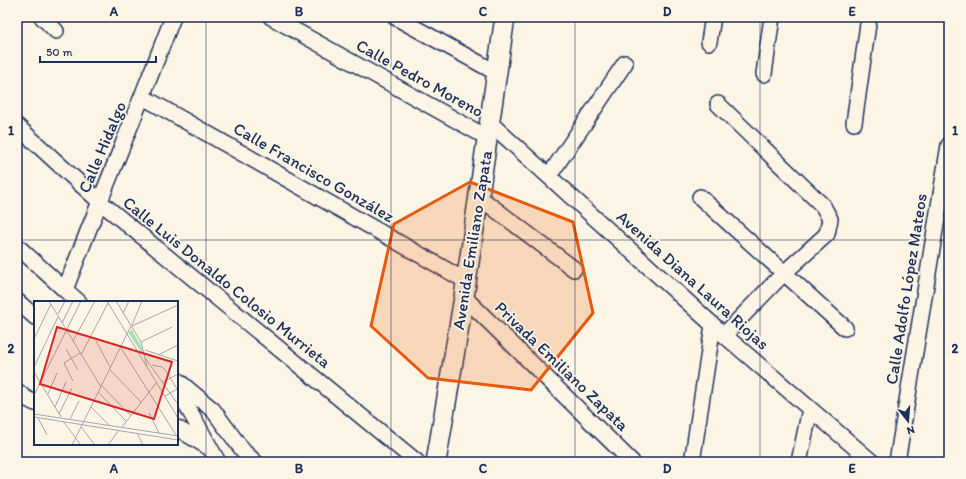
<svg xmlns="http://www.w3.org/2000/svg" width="966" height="479" viewBox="0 0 966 479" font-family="Itim,sans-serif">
  <rect width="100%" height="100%" fill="#fcf5e5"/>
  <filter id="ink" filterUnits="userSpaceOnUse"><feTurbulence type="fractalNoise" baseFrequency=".025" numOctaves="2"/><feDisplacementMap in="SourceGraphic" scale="8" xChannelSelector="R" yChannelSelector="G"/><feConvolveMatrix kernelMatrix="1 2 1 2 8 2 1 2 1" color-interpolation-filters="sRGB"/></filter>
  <g filter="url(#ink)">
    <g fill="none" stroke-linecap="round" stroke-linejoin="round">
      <defs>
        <path id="minor" d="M42,17L56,31
          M271,17L488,138
          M395,17L497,73
          M709,42L713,17
          M764,74L772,17
          M143,97L466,281
          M718,104L823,206L830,219L827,234L784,273L724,335
          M490,123L724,335L872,462
          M854,123L869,17
          M17,126L99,201L417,462
          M549,176L625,63
          M479,197L574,269
          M700,197L845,328
          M17,246L65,290L79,302
          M65,290C100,199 138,109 173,17
          M464,297L632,462
          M17,301L35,317
          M177,380L213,410L244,452L255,462
          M177,388L218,462
          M17,391L25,398L35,403
          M177,428L208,447
          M692,462L713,325
          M799,462L810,409
          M897,462L949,145"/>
        <path id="major" d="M436,462L464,297L505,17"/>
      </defs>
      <!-- minor casing -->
      <use href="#minor" stroke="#1b2f5e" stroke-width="18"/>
      <!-- major casing -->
      <use href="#major" stroke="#1b2f5e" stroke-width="22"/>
      <!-- minor -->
      <use href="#minor" stroke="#fcf5e5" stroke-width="15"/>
      <!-- major -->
      <use href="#major" stroke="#fcf5e5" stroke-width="19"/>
    </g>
  </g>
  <!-- marked area -->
  <path fill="#e8590c" fill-opacity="0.2" stroke="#e8590c" stroke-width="3" stroke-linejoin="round" d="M470,182L573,222L593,313L531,390L428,378L371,326L394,224Z"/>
  <!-- grid -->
  <path fill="none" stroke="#1b2f5e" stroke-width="1" stroke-opacity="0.55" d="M206,17V462M391,17V462M575,17V462M760,17V462M17,240H949"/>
  <g text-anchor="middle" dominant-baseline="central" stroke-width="3.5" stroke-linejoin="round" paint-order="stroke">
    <!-- street labels -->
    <g font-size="17" fill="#1b2f5e" stroke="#fcf5e5">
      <text transform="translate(420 78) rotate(29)">Calle Pedro Moreno</text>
      <text transform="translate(102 147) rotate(-67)">Calle Hidalgo</text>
      <text transform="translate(314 172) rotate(30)">Calle Francisco González</text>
      <text transform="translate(472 240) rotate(-81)">Avenida Emiliano Zapata</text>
      <text transform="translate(693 280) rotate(42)">Avenida Diana Laura Riojas</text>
      <text transform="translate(227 282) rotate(39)">Calle Luis Donaldo Colosio Murrieta</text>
      <text transform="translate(906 289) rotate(-81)">Calle Adolfo López Mateos</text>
      <text transform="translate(562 366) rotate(44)">Privada Emiliano Zapata</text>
    </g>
  </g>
  <!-- overview -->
  <g transform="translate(34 301)">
    <rect width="144" height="144" fill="#fcf5e5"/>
    <path d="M98,29L108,47L109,54L94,31Z" fill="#9fe3ae"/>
    <path fill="none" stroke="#a2a6af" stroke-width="1" d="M15,0L67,86M73,0L144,117M82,0L107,41L113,65M89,12L95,0M24,13L31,0M28,22L39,0M98,24L108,0M98,25L144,4M0,38L17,3M39,40L61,0M62,40L76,66M107,41L138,26M87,47L142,134M32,48L44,69M111,49L144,60M47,54L74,2M124,54L144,44M112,58L143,102M118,64L128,66L132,70L143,88M0,66L24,16M76,69L107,101M0,71L27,116M39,80L30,62L46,52M129,81L144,73M67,84L97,115M64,91L92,120M14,93L23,72M0,94L47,0M131,95L143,88M21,106L32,81M57,106L75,124M115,112L125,132M0,113L144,135M25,113L38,87M0,116L144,139M4,117L13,134M36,118L45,100M29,120L47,144M47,126L61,144M88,126L123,81M103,132L109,144M38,144L97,25M74,144L85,129"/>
    <path fill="#d62828" fill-opacity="0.15" stroke="#d62828" stroke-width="2" d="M23,26L138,61L120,118L6,83Z"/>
    <rect width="144" height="144" fill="none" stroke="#1b2f5e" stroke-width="2"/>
  </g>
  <!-- margin -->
  <rect width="966" height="479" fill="none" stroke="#fcf5e5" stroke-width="44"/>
  <!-- north arrow -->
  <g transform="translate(908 421) rotate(163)" stroke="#fcf5e5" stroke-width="3" paint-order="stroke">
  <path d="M0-3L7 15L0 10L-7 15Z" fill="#1b2f5e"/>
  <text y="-6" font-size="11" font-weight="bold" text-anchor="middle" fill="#1b2f5e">N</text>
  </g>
  <!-- scale -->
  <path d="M40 56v6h116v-6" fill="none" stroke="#1b2f5e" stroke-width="2"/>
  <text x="46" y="56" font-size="12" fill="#1b2f5e" stroke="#fcf5e5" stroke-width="3" paint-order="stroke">50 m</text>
  <rect x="22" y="22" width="922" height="435" fill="none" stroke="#1b2f5e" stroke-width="1.5"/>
  <g font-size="13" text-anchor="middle" font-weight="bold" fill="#1b2f5e">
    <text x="114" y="16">A</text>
    <text x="299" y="16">B</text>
    <text x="483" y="16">C</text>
    <text x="667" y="16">D</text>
    <text x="852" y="16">E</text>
    <text x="11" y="135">1</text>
    <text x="955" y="135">1</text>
    <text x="11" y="353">2</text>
    <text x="955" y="353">2</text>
    <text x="114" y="473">A</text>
    <text x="299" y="473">B</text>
    <text x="483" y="473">C</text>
    <text x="667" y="473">D</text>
    <text x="852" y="473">E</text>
  </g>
</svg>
